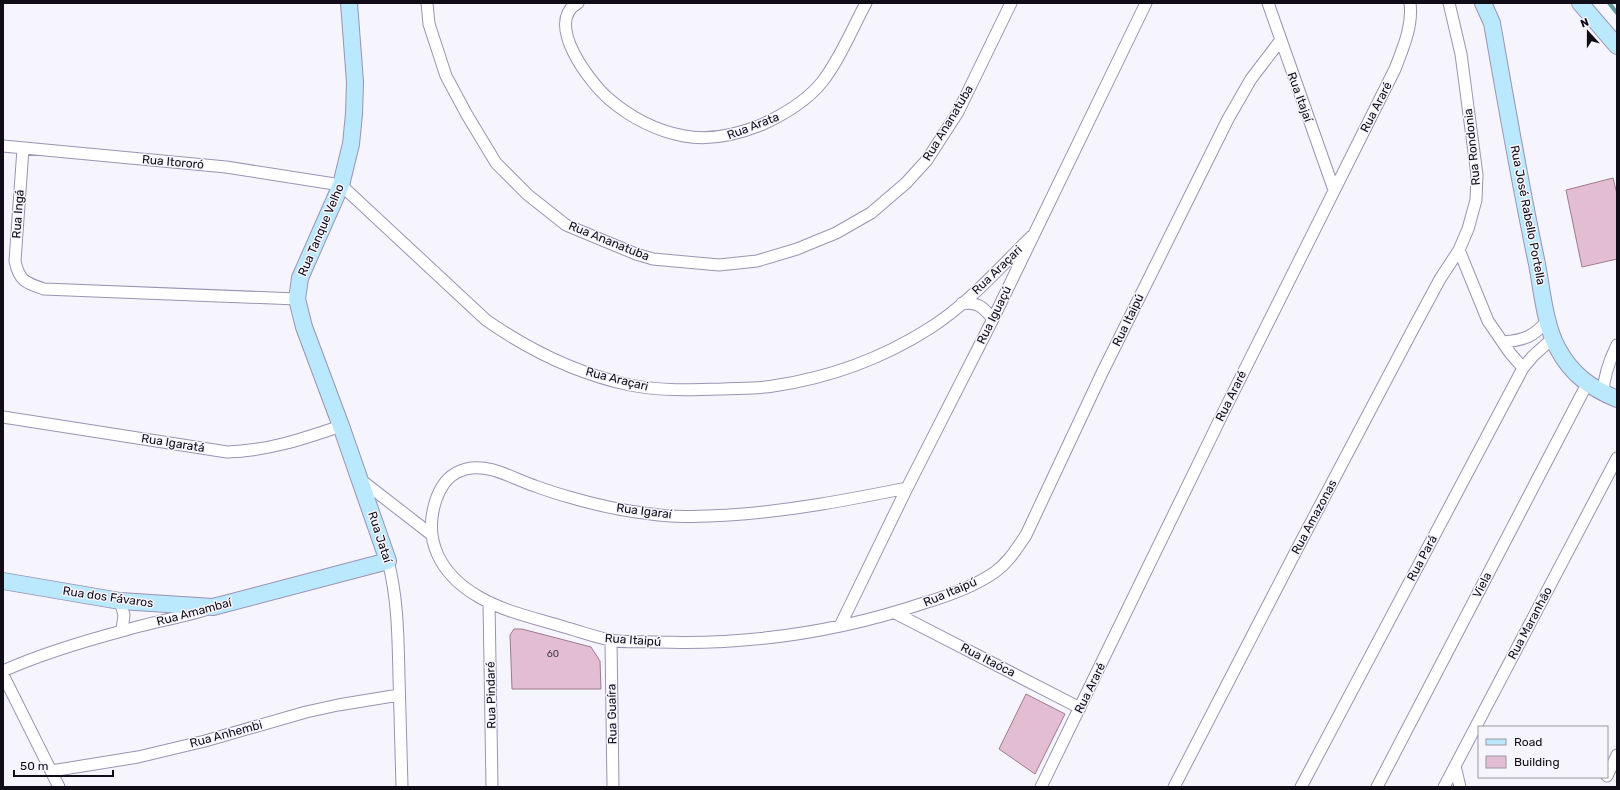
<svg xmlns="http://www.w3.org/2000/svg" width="1620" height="790" viewBox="0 0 1620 790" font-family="Rubik,sans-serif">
  <rect width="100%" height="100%" fill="#f6f4fc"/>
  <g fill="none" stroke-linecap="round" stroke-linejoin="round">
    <!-- stream -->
    <path stroke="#639ea4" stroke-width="4" d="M1609,3L1617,13"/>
  </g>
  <!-- building -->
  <path fill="#e3bed3" stroke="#9d7b8e" d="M1613,178L1617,194V259L1582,267L1566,190Z
    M514,629H522L591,647L600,661L601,689H512L510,635Z
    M1026,694L1065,714L1035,774L999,749Z"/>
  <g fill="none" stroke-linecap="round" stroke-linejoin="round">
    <defs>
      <path id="street" d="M427,3L429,24L446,76L467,115L496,163L528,195L566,225L636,254L653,259L719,265L757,261L797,249L836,233L871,213L906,183L927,160L958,112L1011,3
        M578,3C543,22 591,84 609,99C630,117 657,131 684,136C711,141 736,135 761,125C783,115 806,102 822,82C840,59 852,29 866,3
        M1268,3L1334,190
        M3,146L226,167L341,185L486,320C529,350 578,374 630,385C660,391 691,390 721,389C738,388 756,389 773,386C828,378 883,358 930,328C968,304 1000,267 1032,236
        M23,149L15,261C19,281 26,283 44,289L297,299
        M1459,250L1488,321L1510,353L1523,368
        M962,303C979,303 982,306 993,319
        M1503,342C1525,340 1533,337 1548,320
        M1603,393C1604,375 1609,361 1617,345
        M3,417L227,452C267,451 303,439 341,426
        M361,480L432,535
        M907,488C847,500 791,511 729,515C704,516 677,518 651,514C624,511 596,505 569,497C558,494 546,490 535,486C513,479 490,463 466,469C451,473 443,482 437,497C421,540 441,575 479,597C505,612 535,618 564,627C579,631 594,637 610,640C625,643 642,641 658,642C748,645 838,632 924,603C948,596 975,586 995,572C1009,562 1017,548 1026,535L1102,373L1228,119L1251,79L1280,41
        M388,561C398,599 398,638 399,677C400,713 401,750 402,787
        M120,601L124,615L122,630
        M489,602L492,787
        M895,613L1080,708
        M840,626L907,488L993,319L1146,3
        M611,640L613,787
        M3,671C41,654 81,642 122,631C149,623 178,618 205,610
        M3,675L59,787
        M1455,766L1460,787
        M51,771L138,757L205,741L306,712L338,705L399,695
        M1607,776L1617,755
        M1041,787L1223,413L1395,69C1403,48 1413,26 1410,3
        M1174,787L1296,551L1412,331L1440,279L1459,250L1468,229L1476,200L1477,175L1461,54L1449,3
        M1301,787L1523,368L1533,356L1553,338
        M1377,787L1587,384
        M1444,787L1617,458"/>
      <path id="secondary" d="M1483,3L1492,23C1506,103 1520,184 1537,264C1542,290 1545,326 1558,349C1572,375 1591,388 1617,399
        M1580,3L1617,46
        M3,581L120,601L213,607L388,561L341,426L304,327L297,299L300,278L341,185L351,144L354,114L355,82L349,3"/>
    </defs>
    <!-- street casing -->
    <use href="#street" stroke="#9b93b5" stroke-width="13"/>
    <!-- secondary casing -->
    <use href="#secondary" stroke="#9b93b5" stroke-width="18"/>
    <!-- street -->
    <use href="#street" stroke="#fff" stroke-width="11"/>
    <!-- secondary -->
    <use href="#secondary" stroke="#bae8fc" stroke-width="16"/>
  </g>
  <g text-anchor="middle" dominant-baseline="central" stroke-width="3" stroke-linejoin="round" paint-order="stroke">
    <!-- number labels -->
    <g font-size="10" fill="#453948">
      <text x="553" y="654">60</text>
    </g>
    <!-- street labels -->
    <g font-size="12" fill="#100d19" stroke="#f6f4fc">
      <text transform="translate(1300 97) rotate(70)">Rua Itajaí</text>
      <text transform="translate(1376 107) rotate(-63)">Rua Araré</text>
      <text transform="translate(948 123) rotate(-59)">Rua Ananatuba</text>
      <text transform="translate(753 126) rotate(-21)">Rua Arata</text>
      <text transform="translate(1472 147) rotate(-96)">Rua Rondonia</text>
      <text transform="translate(173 162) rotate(5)">Rua Itororó</text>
      <text transform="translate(18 214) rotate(-86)">Rua Ingá</text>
      <text transform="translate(1528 215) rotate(79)">Rua José Rabello Portella</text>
      <text transform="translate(321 230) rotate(-67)">Rua Tanque Velho</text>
      <text transform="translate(609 241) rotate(22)">Rua Ananatuba</text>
      <text transform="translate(997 270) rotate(-44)">Rua Araçari</text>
      <text transform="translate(994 315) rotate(-64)">Rua Iguaçú</text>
      <text transform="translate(1128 320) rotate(-64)">Rua Itaipú</text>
      <text transform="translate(617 379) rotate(14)">Rua Araçari</text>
      <text transform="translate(1231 396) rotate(-64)">Rua Araré</text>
      <text transform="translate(173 443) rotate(9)">Rua Igaratá</text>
      <text transform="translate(644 511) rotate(7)">Rua Igaraí</text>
      <text transform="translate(1314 517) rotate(-62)">Rua Amazonas</text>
      <text transform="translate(380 537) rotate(72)">Rua Jataí</text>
      <text transform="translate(1422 558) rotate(-62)">Rua Pará</text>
      <text transform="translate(1482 585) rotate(-63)">Viela</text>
      <text transform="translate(950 592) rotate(-23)">Rua Itaipú</text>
      <text transform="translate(108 597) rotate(8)">Rua dos Fávaros</text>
      <text transform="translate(194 612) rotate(-15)">Rua Amambaí</text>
      <text transform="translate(1530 623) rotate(-62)">Rua Maranhão</text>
      <text transform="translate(633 640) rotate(4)">Rua Itaipú</text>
      <text transform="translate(988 660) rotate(27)">Rua Itaóca</text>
      <text transform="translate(1090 688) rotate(-64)">Rua Araré</text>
      <text transform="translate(491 695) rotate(-91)">Rua Pindaré</text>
      <text transform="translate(612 714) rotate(-91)">Rua Guaíra</text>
      <text transform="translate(226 734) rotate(-15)">Rua Anhembi</text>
    </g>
  </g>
  <!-- border -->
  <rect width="1620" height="790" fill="none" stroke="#100d19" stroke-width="8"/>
  <!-- legend -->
  <rect x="1478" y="726" width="130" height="52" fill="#f6f4fc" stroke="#9a98a1"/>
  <rect x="1486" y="739" width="20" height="6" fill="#bae8fc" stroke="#9a98a1"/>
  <text x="1514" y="746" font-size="12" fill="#100d19">Road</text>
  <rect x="1486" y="756" width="20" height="12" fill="#e3bed3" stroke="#9a98a1"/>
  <text x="1514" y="766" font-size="12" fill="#100d19">Building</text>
  <!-- north arrow -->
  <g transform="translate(1588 32) rotate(339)" stroke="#f6f4fc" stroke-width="3" paint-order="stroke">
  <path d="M0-3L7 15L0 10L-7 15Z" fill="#100d19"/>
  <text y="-6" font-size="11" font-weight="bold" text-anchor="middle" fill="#100d19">N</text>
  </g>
  <!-- scale -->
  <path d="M14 770v6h99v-6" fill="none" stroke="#100d19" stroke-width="2"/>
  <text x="20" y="770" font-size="12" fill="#100d19" stroke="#f6f4fc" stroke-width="3" paint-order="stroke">50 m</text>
</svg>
